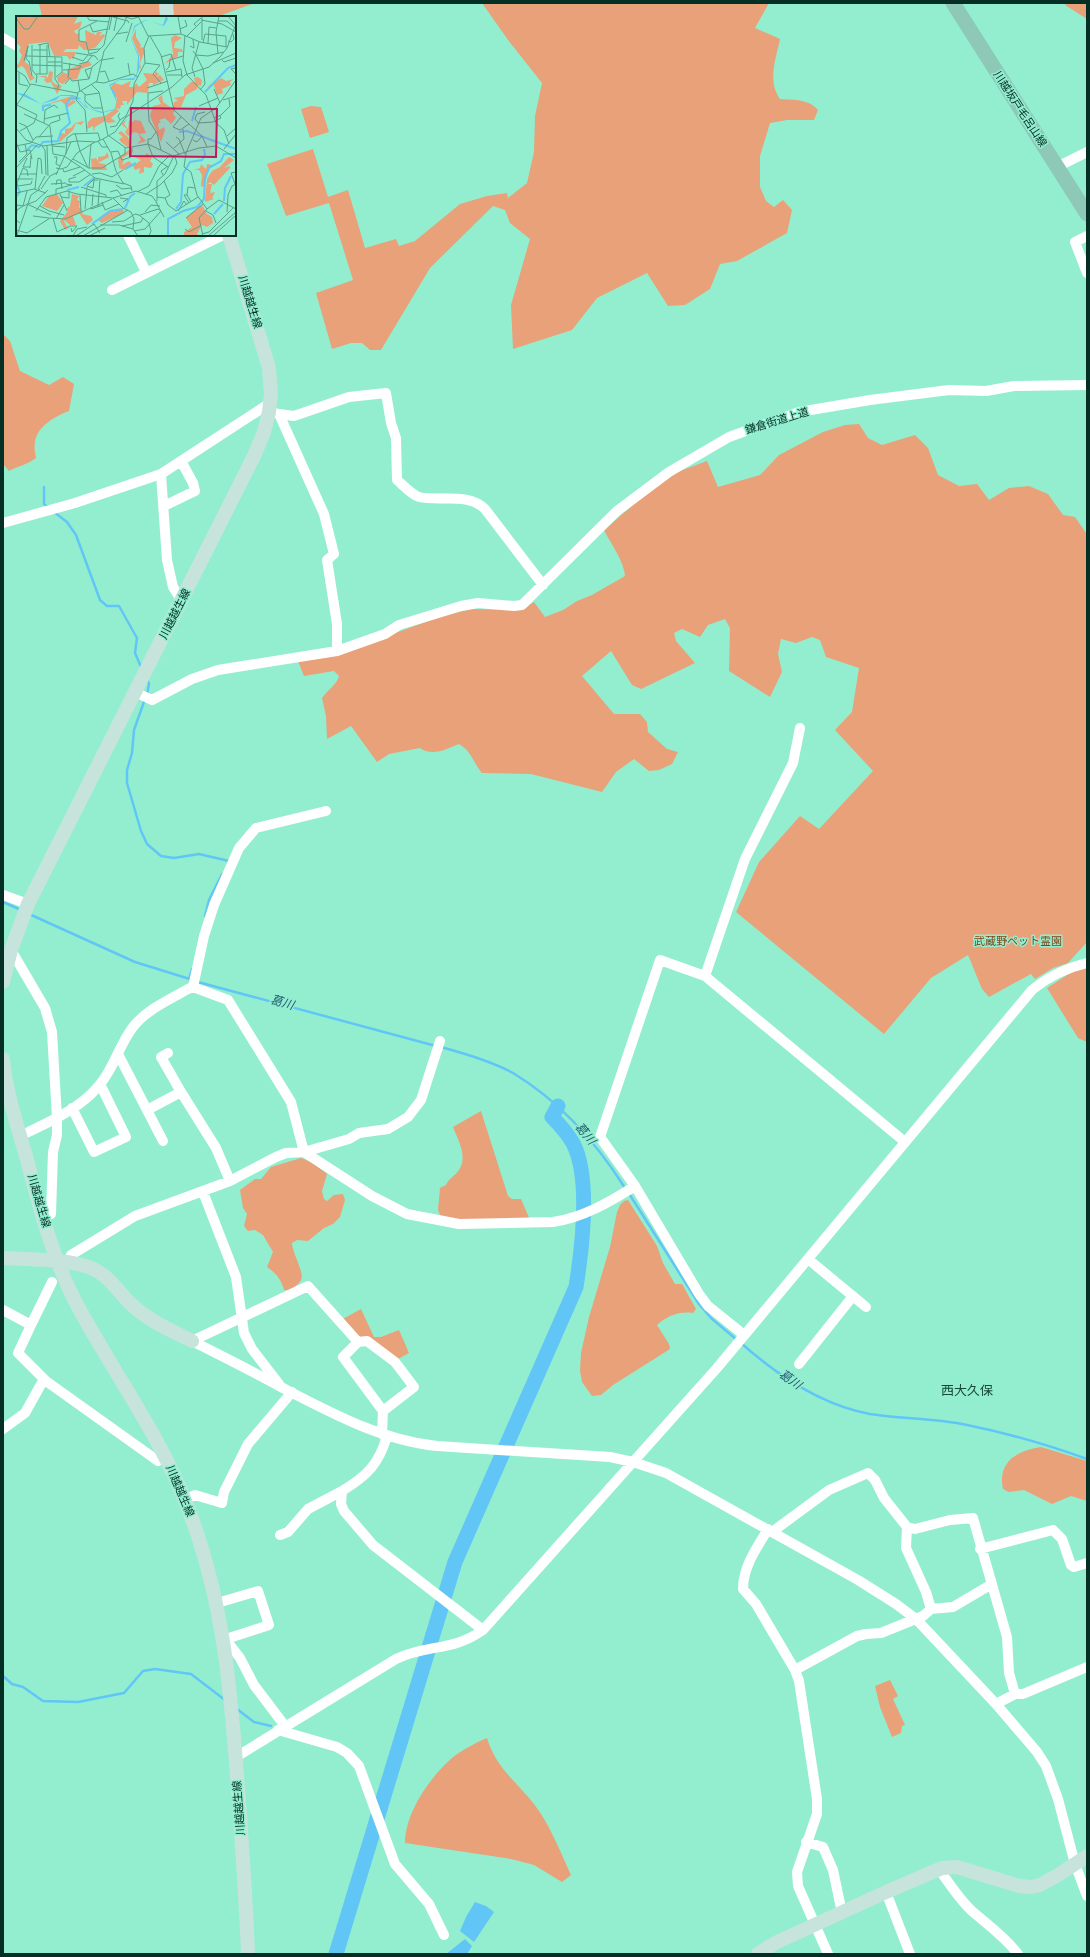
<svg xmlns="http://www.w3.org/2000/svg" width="1090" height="1957" viewBox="0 0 1090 1957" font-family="Signika,'Noto Sans JP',sans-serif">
  <rect width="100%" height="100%" fill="#93eed0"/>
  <!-- green -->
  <path fill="#e8a179" d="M39,3H255L216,17H42Z
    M482,3H769L755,28L780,39C776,59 767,81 780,99C794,100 809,99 818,110L814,120H787L770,123L760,156V187L766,201L774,207L783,200L792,210L787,233L737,261L720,264L710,289L685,305L668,306L647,273L597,298L572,330L513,349L511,305L530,239L510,223L505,210L493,206L430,268L381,350H370L362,343H351L332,349L316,293L353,280L329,203L286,216L267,164L313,149L328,197L348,190L365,248L396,239L399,246L415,241L460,204L487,196L507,193L508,198L527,183L534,152L535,116L542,83L508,40Z
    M1066,3H1087V19L1065,5Z
    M311,106L321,107L329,132L310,138L301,109Z
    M3,334L10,341L20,371L49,385L63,377L74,384L69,411C56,416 37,426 35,442C34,447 35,453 36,458C27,465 18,466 9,471L3,464Z
    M859,424L868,438L882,445L915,435L928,448L938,475L959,486L977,484L989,500L1009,488L1029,486L1048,494L1063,515L1075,517L1086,533H1087V942L1068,963L1053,968L1035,979L1031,974L989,997L982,989L968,955L931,978L884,1034L736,912L759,862L800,816L819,829L873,771L835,730L852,712L859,668L826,657L820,640L812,637L796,643L781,639L778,654L782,672L770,697L729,671L730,628L725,619L708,625L700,637L682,629L674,633L676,641L695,663L641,689L632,685L611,651L582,676L614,714H640L647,722L648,732L667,749L678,752L672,764L659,770L649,771L634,759L616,772L602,792L531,774L482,773C472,761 473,753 459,744C446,749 433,757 420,748L389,754L377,762L351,726L327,739L326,716L322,698C328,689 336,686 339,676L334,671L304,676L298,661L338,654L442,616L472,609L522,610L534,602L545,617L563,610L577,601L592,595L625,576C624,561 611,544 604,530L654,487L680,471L707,461L718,487L760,475L779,455L823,432L845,425Z
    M1087,965V1042L1078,1038L1047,988L1078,968Z
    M481,1111L508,1196L512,1199H521L530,1220L462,1221L441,1217L438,1210L440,1188L446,1185C449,1178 455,1176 459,1170C468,1156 458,1140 453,1127Z
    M301,1158L313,1163L327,1174L322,1191L324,1199L327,1201L334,1195L343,1194L345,1200L340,1217L333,1224L324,1228L308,1241L297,1240L292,1243C292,1253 305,1273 301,1280C299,1284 293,1288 289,1291L284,1290C281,1279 276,1273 267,1267L273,1252L263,1235L255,1230L248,1231L244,1226L247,1214L243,1208L240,1190L255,1179H261L271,1167Z
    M628,1200L657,1246L663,1263L675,1284H682L696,1309L693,1313C679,1311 667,1316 657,1325L669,1344L670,1349L613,1385L601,1395L592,1396L582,1382L580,1371L581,1353L589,1317L610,1247L617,1212L620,1205L624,1201Z
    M361,1309L374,1337H381L399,1330L409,1353L396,1360L360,1339L341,1320Z
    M1041,1447L1087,1461V1501L1071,1496L1052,1504L1024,1490L1009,1492L1003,1489C997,1462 1018,1450 1041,1447Z
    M890,1680L898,1696L893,1699L905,1725L902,1726L901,1733L892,1737L880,1707L875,1686Z
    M487,1738C496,1768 516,1781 534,1804C550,1825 560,1851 571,1875L562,1882L534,1865L511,1859L405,1843C405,1813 430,1777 452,1758C462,1750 475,1743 487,1738Z"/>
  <!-- water -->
  <path fill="#61c6f5" d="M475,1902L486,1906L494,1912L474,1942L460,1931L466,1917Z
    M465,1939L472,1946L467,1954H446Z"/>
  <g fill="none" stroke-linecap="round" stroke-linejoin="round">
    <!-- stream -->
    <path stroke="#61c6f5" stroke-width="2.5" d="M44,487V504L49,508
      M54,512L67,522L76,535L100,600L107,606H119L137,638L135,653L141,667
      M147,679L149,684L147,695
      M145,699L134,730L132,753L127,770V783L141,831L147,844L161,856L174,858L199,854L229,861L228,863
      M3,902L21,910
      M29,914L135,962L193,980
      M205,916L209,900L222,874
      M189,979L192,969
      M198,982L436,1046
      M441,1047C465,1054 491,1061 513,1073C561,1102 596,1142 625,1188
      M628,1192L699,1304L711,1318L737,1340
      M741,1343C778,1376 821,1405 870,1414C902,1419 935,1418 967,1425C1007,1433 1048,1445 1087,1459
      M3,1676L12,1684L23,1687L43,1701L78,1702L124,1693L143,1671L155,1669L191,1674L225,1700
      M237,1709L254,1722L271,1726"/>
    <!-- river -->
    <path stroke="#61c6f5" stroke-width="15" d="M336,1954L455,1562L576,1287C582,1249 591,1178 573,1143C567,1133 560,1125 552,1117L558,1106"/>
    <!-- street -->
    <path stroke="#fff" stroke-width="10" d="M3,38L17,46
      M1057,167L1087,152
      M128,235L146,272
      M1087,236L1075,242L1087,273
      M112,290L223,235
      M275,413L279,414L324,514L334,554L327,560L337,624V651
      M279,414L294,416L349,397L386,393L391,423L396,438L397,480C403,485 412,495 419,497C440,502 468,492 485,509L543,585
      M161,474L167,560L173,587L182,601
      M164,506L195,491L193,483L181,461
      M3,523L75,503L161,474L270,403
      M135,692L152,700L192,679L218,670L337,651L385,634L399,625L461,606L478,603L514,606L522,605L617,511L669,472L729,437L799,412L870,400L949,390L986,391L1014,386L1087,385
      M3,895L28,904
      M11,950L45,1008L52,1032L57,1118V1135L53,1152L51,1214L43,1218
      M705,976L745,859L793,763L800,728
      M193,987L228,1000L291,1102L304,1152L372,1196L407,1214L459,1224L553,1222C582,1218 610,1202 635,1186
      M168,1053L161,1057L181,1092
      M118,1054L163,1141
      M72,1108L94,1152L126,1137L100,1084
      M147,1110L181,1092L216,1148L230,1181
      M20,1136C45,1124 71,1113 91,1094C113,1074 117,1048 133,1027C146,1010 169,1000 188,989L193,987L204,936L214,905L239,848L256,828L326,811
      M203,1192L236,1277L244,1333L252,1349L279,1384
      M71,1255L135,1216L230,1181L276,1157L286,1153L304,1152L349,1139L359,1133L388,1129L408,1117L421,1100L440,1041
      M808,1259L866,1307
      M3,1310L31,1325L52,1282
      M31,1325L18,1353L46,1381L158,1461L164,1456
      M744,1335L708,1306L699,1294L635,1186L600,1137L660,960L705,976L905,1142
      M192,1341C222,1356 252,1371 281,1387C331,1413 381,1440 437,1446L610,1457L633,1462L666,1473L858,1580L896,1604L916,1619L996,1704L1037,1752L1046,1766L1058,1799L1075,1864L1087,1896
      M192,1341L308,1286L358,1342
      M799,1364L853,1296
      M3,1429L25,1413L44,1379
      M382,1434L383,1411L343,1357L358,1342L367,1341L395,1362L414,1387L383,1411
      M387,1436C379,1464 367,1476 342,1491L341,1504L344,1511L373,1545L483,1630
      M184,1500L195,1495L222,1503L224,1492L248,1444L292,1392
      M907,1527L906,1548L926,1592L931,1609
      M768,1529C757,1548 743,1566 743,1589L756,1604L795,1670L799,1681L817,1799V1814L797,1872L798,1886L828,1954
      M772,1532L829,1490L868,1473L875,1480L884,1498L907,1527L915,1529L950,1520L973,1518L1007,1637L1009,1673L1015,1694
      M280,1535L288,1532L308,1509L342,1491
      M980,1549L1053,1530L1062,1539L1071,1565L1074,1567L1087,1563
      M217,1603L258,1591L269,1625L226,1639
      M223,1636L240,1658L254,1685L285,1726
      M795,1670L857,1636L866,1634L881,1633L923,1616L931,1609L953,1607L992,1584
      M996,1704L1015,1694H1023L1087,1667
      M278,1730L337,1747L347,1753L359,1766L395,1864L429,1904L444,1935
      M236,1757L396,1659C427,1644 452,1652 483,1630L717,1368L1032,990C1049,976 1066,968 1087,963
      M806,1842L823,1847L833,1870L842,1913
      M939,1869C949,1883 959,1899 972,1911C988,1925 1005,1937 1018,1954
      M886,1892L910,1954"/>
    <!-- secondary -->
    <path stroke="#c6e4db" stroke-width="14" d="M166,3L167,17
      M3,982L11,950L28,904L254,456L264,432L269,412L271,394L269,368L229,235
      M3,1059C6,1092 17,1125 26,1156C39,1205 51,1253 74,1299C111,1370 161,1435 189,1511C224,1602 231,1693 238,1789C242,1844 246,1899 248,1954
      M3,1258C30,1260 65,1258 91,1268C109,1275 118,1292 132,1305C149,1321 170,1330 192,1341
      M758,1954L775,1943L886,1892L942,1868L957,1867L1019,1886L1031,1887L1040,1885L1058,1875L1087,1856"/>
    <!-- primary -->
    <path stroke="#8ec9b8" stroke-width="15" d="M953,3L1087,214"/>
  </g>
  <g text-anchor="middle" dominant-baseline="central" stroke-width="3" stroke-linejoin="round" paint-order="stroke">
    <!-- street labels -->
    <g font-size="11" fill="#052f24" stroke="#93eed0">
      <text transform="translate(1020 109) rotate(57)">川越坂戸毛呂山線</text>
      <text transform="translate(250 302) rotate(73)">川越越生線</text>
      <text transform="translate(777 421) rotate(-17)">鎌倉街道上道</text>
      <text transform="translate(175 614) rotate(-63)">川越越生線</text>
      <text transform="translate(39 1201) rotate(74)">川越越生線</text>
      <text transform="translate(180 1491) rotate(67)">川越越生線</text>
      <text transform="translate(239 1808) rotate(-94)">川越越生線</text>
    </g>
    <!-- park labels -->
    <g font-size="11" fill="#824216" stroke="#93eed0">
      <text x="1018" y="941">武蔵野ペット霊園</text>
    </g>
    <!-- water labels -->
    <g font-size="12" font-style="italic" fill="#1f566f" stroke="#93eed0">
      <text transform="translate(282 1003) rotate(16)">葛川</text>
      <text transform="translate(585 1134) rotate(50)">葛川</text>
      <text transform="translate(790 1380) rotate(35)">葛川</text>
    </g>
    <!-- quarter labels -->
    <g font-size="13" fill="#17483a" stroke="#93eed0">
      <text x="967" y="1391">西大久保</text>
    </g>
  </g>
  <!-- overview -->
  <g transform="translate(16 16)">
    <rect width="220" height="220" fill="#93eed0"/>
    <path d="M0,0H62L58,8L66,5L64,12L58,15L60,18L63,17V26H70L69,14L80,19L81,16H86L83,20L88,18L89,20L79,32L68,34L63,29L62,33H50L47,36H60L57,44L56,41L54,44L51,40H38L32,26L13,28L9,46L13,49L15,59L19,62L14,65L9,53L6,50L0,53V44L2,49L6,39L3,35L5,31L2,28L0,29ZM120,13V21L125,29L124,32L127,31L129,35L124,47L125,53L123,52L124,41L116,22ZM159,19L166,22L159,26L158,32L166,33L167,36H162V40L149,48L157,38L155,22ZM73,45L76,49L65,53L61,63L56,64L54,62L47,68L42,66L41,62L47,56L51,58V54ZM33,55L37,56L36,65L39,68L46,70L41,78L35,66L31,67L28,64L30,62L22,60H30L32,62ZM139,55L143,58L140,61L144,59L148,64L137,69V67H133L132,77L121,76L111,89V85H106L108,89H105L104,93L100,92L103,95L95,102L100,106L92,107L89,105L79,111L78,116L77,110L71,113L72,106L76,102L89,100L99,93L101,82L94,72L98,67L106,69L115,65L113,71H118L120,67L123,71L131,64L127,57L139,58ZM182,61L186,64L185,70L182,69L181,73L170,79L165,91H160L157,98L160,102L155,108L149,102L143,104L145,106L142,108L143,114L148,111L149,114L145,126L134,100L137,90L145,88L142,82L146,79L147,86L157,93L158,86L162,85L158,82L168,80V73L175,66H179L178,62ZM205,62L210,65L218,63L214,66L215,69L206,73L207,77L201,79L198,69L191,71ZM56,80L61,81L59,84L56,83L52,88L57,84L60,86L52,91L45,85L25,90ZM111,103L108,108L112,113L113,104L116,106L119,104L125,105L130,117L123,118L130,125L121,128L125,124L122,117L118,116L112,120L109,116L111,113L105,108ZM68,105L65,109L60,107L57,114L43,127L45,117L49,118V113L55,112L59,107ZM105,115L112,121L117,136L106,142L108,144L106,149L113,145L117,149L108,154L103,152L102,142L114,133L105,126L103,123L107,121L102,117ZM91,136L93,141L82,147L89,148L91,154H76L75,143L80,142L82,145V141L89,140ZM131,137L136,142L134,145L137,148L135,152L128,151V156L123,158L124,152L119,154L117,150L125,144L118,141H128ZM213,141L218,144L208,152L214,150V152L198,169L194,166L192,168H196L194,177L199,176L196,182L198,183L189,186L191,163L196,155L204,151ZM185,148L190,153L191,148L196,149L191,157L188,171L185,170L186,159L183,154H178L184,152ZM41,178L47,187L41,195L26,190L33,180ZM56,178L63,180L61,184L64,185L63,191L67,196L66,198L75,200L77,204L71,209L63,197L57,200L60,209H54L47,203L51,211H54L49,214L44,205L52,195L50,193L54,190ZM186,189L191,198L196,201L197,207L191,211L186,209L181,218L183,220H168V216L176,211L170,202ZM107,193L108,197L86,207L82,204L95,195Z" fill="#e8a179"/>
    <path d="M150,0L152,3L148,10L130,4L119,11L115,22L123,40V54L118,64H103L94,70L99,77L101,87L99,92L98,94L85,97L69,91L61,83L60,81L52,80H44L40,84L25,88L0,77L9,78L25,88L45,79H57L66,83H62L70,91L67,84L72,92L87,96L98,93L101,87L93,69L104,63L118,62L121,56L122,40L115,23L118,10L129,4L147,9Z" fill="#61c6f5"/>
    <path fill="none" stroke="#61c6f5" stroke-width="2" d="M189,76L212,52L220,49M27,95V90L35,89M176,105L180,91M163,116L171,115L220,133M11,134L16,129L23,131L27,126L42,125L45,115L54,107L50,89L54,83L61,82M109,153L120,147M68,170L78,162M51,174L63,171M0,181L4,176L1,170M208,185L209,172L215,160M109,192L114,181L119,177M160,193L165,186L167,158L174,146L186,144L189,139L188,133M198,198L207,188M76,208L94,195L107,193M26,220H40M152,220V203L167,195L181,191L188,183L189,163L193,152L205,145L208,138H220"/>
    <path fill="none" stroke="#5aa28b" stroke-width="1" d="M71,0L73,4L93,6M106,0L116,3L125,0M122,0L132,20L165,18L184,26L211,31M162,0L165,18M186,0V24M212,0L220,10M97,1L112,5L113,7M0,2L8,13H13L22,0M185,4L206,8L220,16M81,5L63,14V25L70,26L73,38L81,36L88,29L94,0M202,5H211L218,11M74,9L77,16L91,13M180,10L178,8L185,2M164,13L171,10L169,4M93,14L96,0M98,15L101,0M100,18L112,16M169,19L167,45L171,59L190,79L200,107L208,114L213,128M134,20L145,39L158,94L186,120L191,131M171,20L185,6M212,25L215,26L218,23L217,18M110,26L116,7M187,27L189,18L210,20V31M192,27L193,11L200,12M16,29V54L21,60L20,67M22,29L32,27L34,41M12,30L10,42L13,46M174,30L178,32L177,23M17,34H31M72,34L84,33M177,35L180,39L192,40L207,36M60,37L79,40L82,44M202,38L200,16L203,0M180,39L187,53M11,40L46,41V56L40,61M39,41V63L43,69L41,73M56,41L67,45L72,39M145,41L155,38L160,54M86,44L98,42M206,44L208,46L220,42M8,45L12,30M13,45L16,60M32,46H46M112,47L114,59M129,47L128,32L133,20M197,47L220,37M63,48L71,46L76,40M16,49L46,50M144,49L137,58L145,67M220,52L215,53L220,58M0,54L9,60L14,69M47,54L63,53L65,50L47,47M150,54L153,51L154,44L167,40M3,56V68L12,70M84,56L89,55L93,65M150,56L165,53L166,61M20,58H31V29M24,58V29M151,59H166M179,61L176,52L183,26M52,62L54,47M73,63L76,51L86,43M73,63L69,54L75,52M62,64L64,76M80,66L88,67L117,58L122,61M49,68L54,62L56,65L73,63M75,68L83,76L92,120M131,72L152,65M198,73L204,87M184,74L189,68L187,53M65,75L70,79L83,77M62,77L60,84L69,94L71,116M69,78V85L77,92H86M207,84L220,80M132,87L133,105L141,117L145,134M132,87V77L147,75M1,89L21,99L18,107L4,115M0,90L15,68L61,77L81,65L88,35L108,8L111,0M183,90L202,82M104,97L102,100L104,104L110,100L117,85L118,68L129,47L144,49M8,98L34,110L37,138L48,140L66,152M165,101L157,111L164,114L173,108M198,102L205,99L214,90L213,83M28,103L52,97M3,107L10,110L17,124M28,107L29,94L38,89L42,92M182,107L197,106L205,102L204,100M182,107L179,103L181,98L189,96M94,111L100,110L104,104M0,112L10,124L27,130L61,125L80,126L87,123L99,116L110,101L156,71L169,59L193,51L204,41L211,32L220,8M59,117L64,135M93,120L110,132L132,128L157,140L183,132L200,130L220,142M211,120L220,112M23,121L35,107L44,104L43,99M160,121L163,123L169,138M87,123L95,137L100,155L107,167L115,170L116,175M177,124L181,126L186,120M82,125L86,131H92M0,126L4,136L14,134L16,143M150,126L164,139M15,127L20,121L37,120M132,128L137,141L152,151M132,128V123H135L140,116M0,130L15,127M26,130L29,134L30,159M31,130L32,160M36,130L49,131M158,132L168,123L167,113M208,133L220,118M64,135L72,152H86L97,145M95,136L102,135L106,144L115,141L116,132M50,138L51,122L57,118L82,117L84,124M38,141H41L40,148L44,150M11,142L7,151H14M22,142L25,143L26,158M57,143L71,151M97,145L109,138V131M3,146L11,138L9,128M0,152L21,129M14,152L15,140M40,152L45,153L51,151L61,137L79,126M66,152L79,162L108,168M73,152L75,128M47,153L48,156L64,151M5,158H21M76,158L84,157L96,161L107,154M40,159L55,126M147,159L145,155L152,150M57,160L69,154M60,161L53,163V166H63L75,158M78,162V164L77,172L71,170L76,165L78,164H82M0,163H17M148,165L154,179L149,182M1,167L7,152L11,154L12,160M1,167L2,170L15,168L16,165M35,168L50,167M219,168L215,157L220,156M40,169L41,164H45L46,173M100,169L106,173L116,172M65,171L90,179V181M19,173L22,142M22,173L29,160M25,173L34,160L42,156M94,176L101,174L106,180M121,176L133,170L143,150L154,139M0,177L18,173L30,177M40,178V173L56,169L50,168M44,178L51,195M130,178L144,169L156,157L161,147L159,141M64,179L65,195M171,179H168L173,187M45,181L53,182V175M141,181L149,182L152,189M97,182L107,192L115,196L118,203L117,213L122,220M104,182L112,183L107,186M141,185V165L149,158L158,140M86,186L89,194L103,188M140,186L148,201M175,186L171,179L172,171L179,172M11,188L35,199M152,189L160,195L182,181M24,190L33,195L48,199M76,190L77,178M82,190L84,163M75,191V193L87,189M0,193L1,189L7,190L20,185L32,174M69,193L71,171M191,193L203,184L220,193M1,194L7,190L11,175M1,194L0,204L4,207M20,195L30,181L51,175L61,178L97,182L120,175L136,180L141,187M162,195L168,185L171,189M190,195L197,199L200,207M129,196L135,189L144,190M211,196L212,179L216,170L220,168M124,199L142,193L145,195M17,200L33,202M37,202L41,216L54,210H61L56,216L55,212M170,202L187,188M40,203L48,189M96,206L108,205L119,198L123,199L133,207L135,215L133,220M84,209H103L117,213M106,210L125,206L127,202M169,213L173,216L184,210M0,214L11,217L34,202L49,203L96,183M118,215L129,213L145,195M186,218L193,216L218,191M1,219L15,179L24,173M57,220L61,213L71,211M60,220L78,208L84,217M67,220L112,194M73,220L89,212M187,220L183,202L191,193L181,179L175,156L168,151L170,137L185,102L200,92L220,64M192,220L220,196M197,220L220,199"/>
    <path fill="#c2185b" fill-opacity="0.15" stroke="#c2185b" stroke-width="2" d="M115,92L201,93L200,141L114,140Z"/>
    <rect width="220" height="220" fill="none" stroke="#052f24" stroke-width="2"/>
  </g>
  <!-- border -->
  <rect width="1090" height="1957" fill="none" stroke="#052f24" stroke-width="8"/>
</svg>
